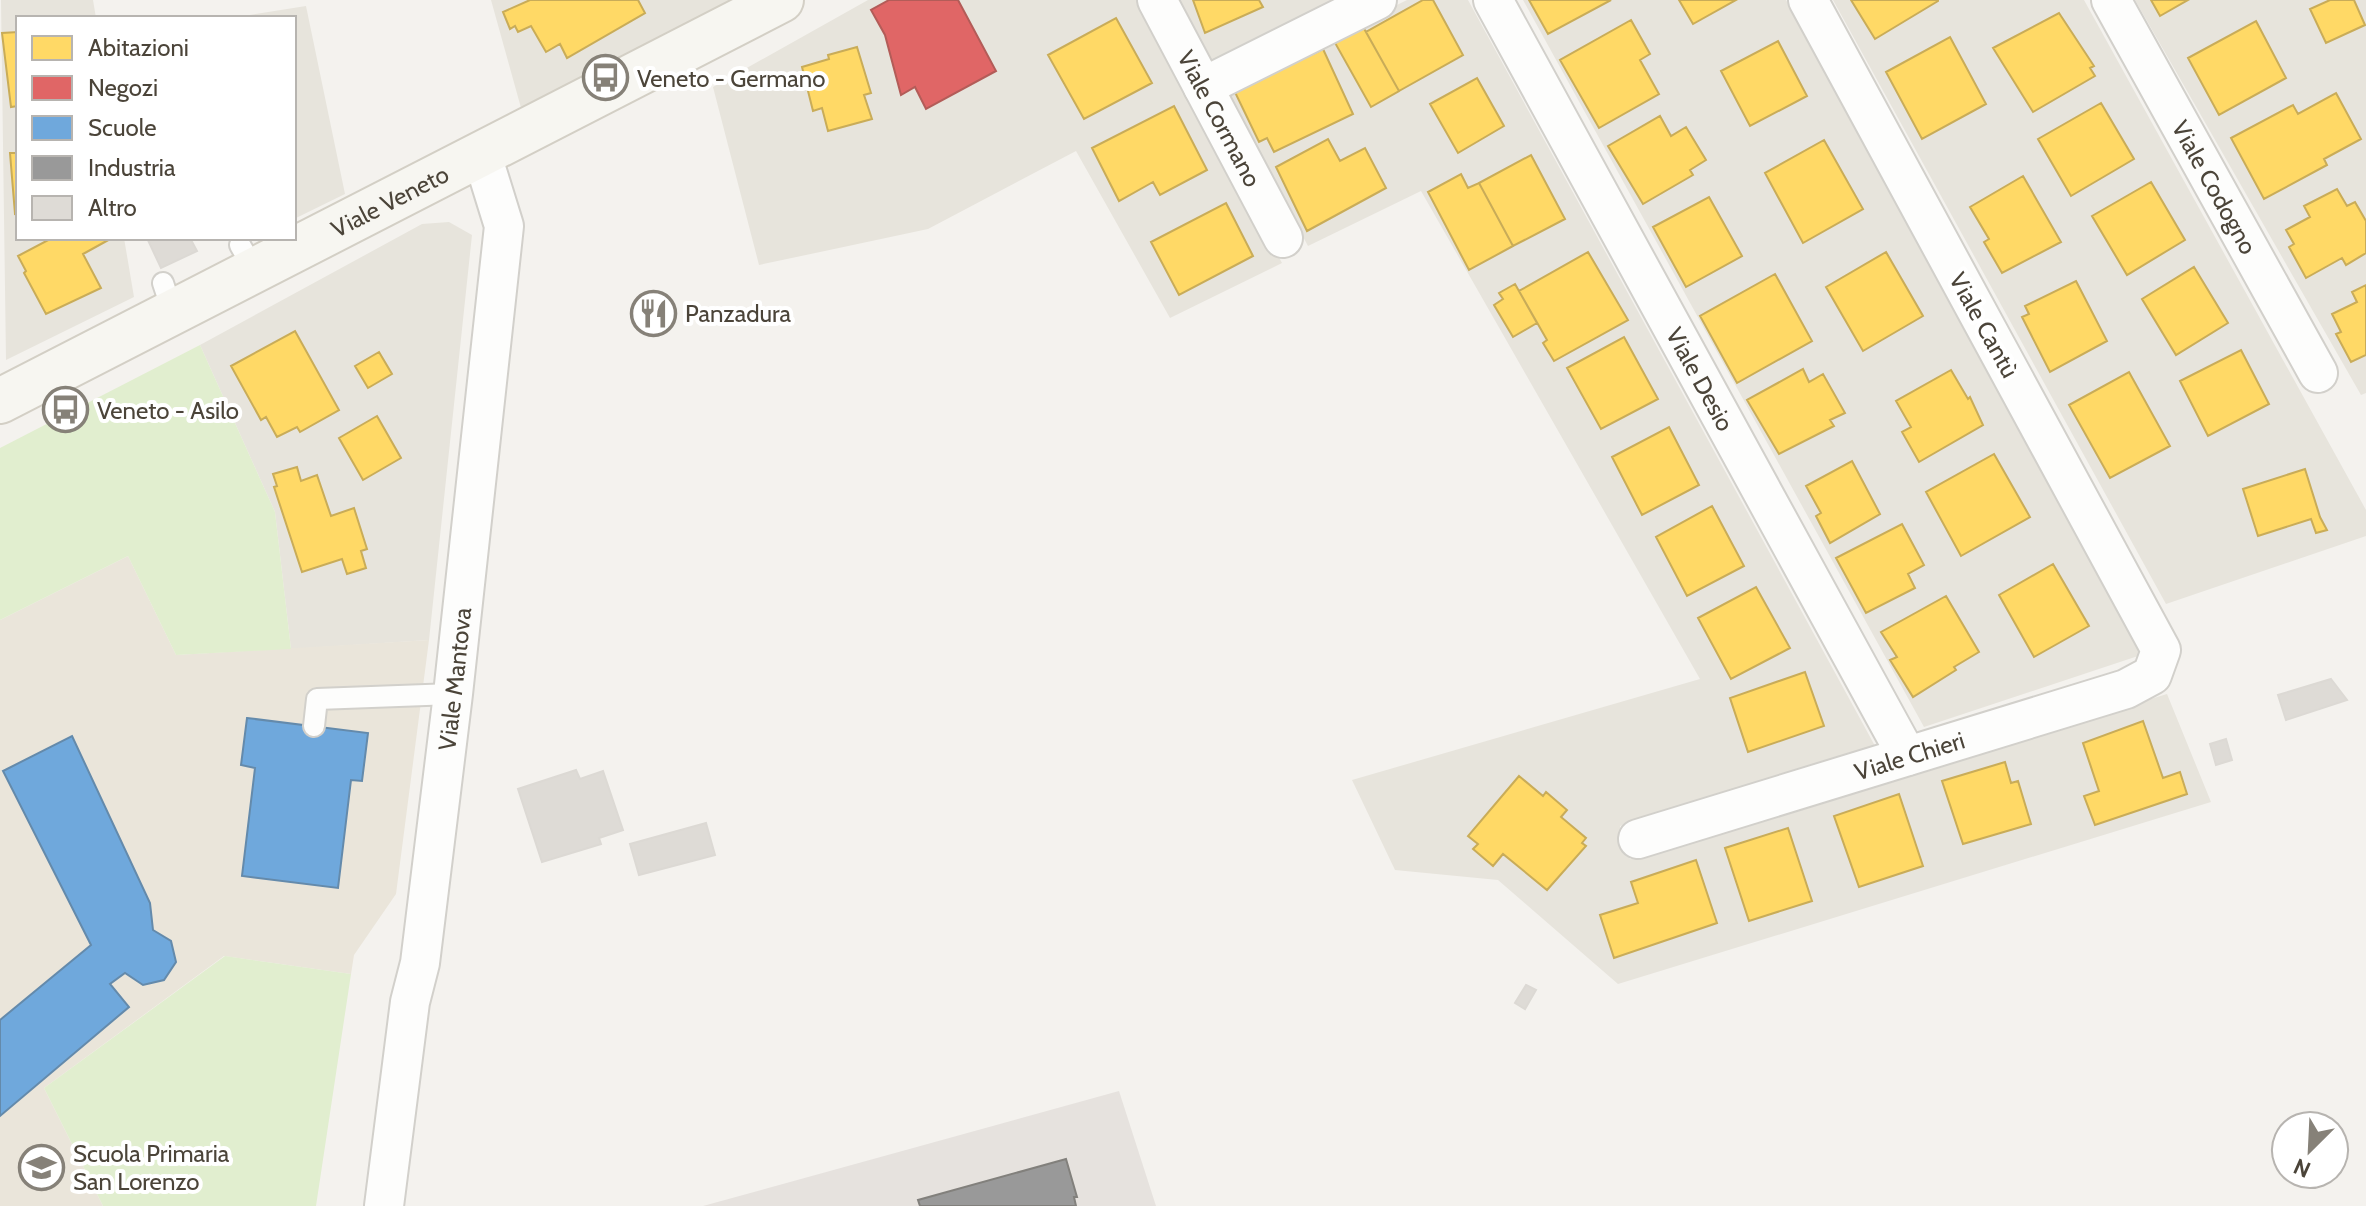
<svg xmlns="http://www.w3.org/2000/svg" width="2366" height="1206" viewBox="0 0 2366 1206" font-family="Cabin,sans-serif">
  <rect width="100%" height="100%" fill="#f4f2ee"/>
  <!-- residential -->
  <path fill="#e7e4dc" d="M1,0H93L96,18H18V238H124L134,297L6,360Z
    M491,0H742L523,115Z
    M868,0H1142L1282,263L1170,318L1076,151L928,229L759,265L713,87Z
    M1171,0H1348L1208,68Z
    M1407,0H1468L1875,746L1620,826L1630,859L2167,694L2211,802L1618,984L1498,880L1395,870L1352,780L1700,679L1421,191L1308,246L1225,90Z
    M1523,0H1786L2147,653L1924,727Z
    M1833,0H2084L2366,510V536L2166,604Z
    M2135,0H2366V393L2361,395Z
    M306,6L345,194L294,219V18H230Z
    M449,222L472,235L429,640L291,649L275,512L200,345L422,224Z"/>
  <!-- industrial -->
  <path fill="#e6e2de" d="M1119,1091L1156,1206H703Z"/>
  <!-- education -->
  <path fill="#eae5da" d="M128,556L176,655L429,640L396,894L354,955L351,974L224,956L44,1088L103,1206H0V620Z"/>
  <!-- green -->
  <path fill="#e1eecf" d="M200,345L275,512L291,649L176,655L128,556L0,620V448Z
    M225,956L351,974L316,1206H103L44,1088Z"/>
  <!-- homes -->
  <path fill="#ffd966" stroke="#c9ac58" stroke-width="2" d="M530,0H638L645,13L567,58L560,44L546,52L531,26L518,32L515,26L510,29L503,12Z
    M1193,0H1259L1263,7L1205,33Z
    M1423,0H1433L1463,55L1399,91L1366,32Z
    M1529,0H1611L1548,34Z
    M1679,0H1736L1693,24Z
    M1851,0H1938V1L1875,39Z
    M2151,0H2188L2160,16Z
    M2330,0H2354L2365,25L2326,43L2310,9Z
    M2059,13L2094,66L2090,68L2095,76L2033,112L1993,48Z
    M1116,18L1152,83L1084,119L1048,55Z
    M1631,20L1650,54L1640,60L1659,94L1599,128L1560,60Z
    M2256,21L2286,78L2219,115L2188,58Z
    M1362,25L1399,91L1371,107L1334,41Z
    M18,32V106L11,107L2,33Z
    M1950,37L1986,104L1922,139L1886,72Z
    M1778,41L1807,96L1750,126L1721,71Z
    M857,47L871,93L864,95L872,119L828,131L822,108L813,111L802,67L829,59L828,55Z
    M1323,49L1353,114L1274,152L1267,138L1259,142L1232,86L1297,56L1300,60Z
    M1477,78L1504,126L1458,153L1430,104Z
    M2336,93L2361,139L2324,159L2327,165L2264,199L2231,138L2293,105L2298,114Z
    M2101,103L2134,159L2071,196L2038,139Z
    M1174,106L1207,170L1160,195L1153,182L1119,201L1092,148Z
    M1660,116L1671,136L1686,127L1706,160L1690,170L1693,175L1643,204L1608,146Z
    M1328,139L1340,161L1365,148L1386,188L1307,231L1276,167Z
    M1824,140L1863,209L1803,243L1765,173Z
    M10,153H18V213L15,214Z
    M1531,155L1565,219L1513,246L1479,183Z
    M1461,174L1468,188L1479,183L1513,246L1469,270L1428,192Z
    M2023,176L2061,242L2002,273L1984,242L1989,239L1970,207Z
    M2151,182L2185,240L2127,275L2092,216Z
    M2337,189L2347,206L2355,202L2366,221V253L2346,265L2342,258L2306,278L2289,247L2294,244L2286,230L2310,217L2304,206Z
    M1709,197L1742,256L1686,287L1653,227Z
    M1226,203L1253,256L1179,295L1151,242Z
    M52,238H112L83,254L101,288L46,314L24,273L26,271L18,256Z
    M1588,252L1628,320L1554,361L1543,343L1547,340L1519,291Z
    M1886,252L1923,316L1863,351L1826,287Z
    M2194,267L2228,323L2176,355L2142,299Z
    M1775,274L1812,341L1737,383L1700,316Z
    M2076,281L2107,341L2050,372L2022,317L2029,314L2025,306Z
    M1515,284L1537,323L1513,337L1494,305L1503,299L1499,293Z
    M2366,285V355L2351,362L2336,334L2341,332L2332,314L2357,302L2352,292Z
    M295,331L339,410L300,432L297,427L277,437L266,417L261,420L231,366Z
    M1624,337L1658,399L1601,429L1567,368Z
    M2241,350L2269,404L2208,436L2180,381Z
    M379,352L392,374L368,388L355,366Z
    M1803,369L1809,382L1823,374L1845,413L1830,420L1834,426L1779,454L1747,400Z
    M1951,370L1968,399L1970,397L1983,425L1919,462L1902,432L1911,427L1896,401Z
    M2129,372L2170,446L2110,478L2069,405Z
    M377,416L401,458L363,480L339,438Z
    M1669,427L1699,485L1642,515L1612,457Z
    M1994,454L2030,517L1961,556L1926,492Z
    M1852,461L1880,514L1830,543L1816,516L1821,513L1806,486Z
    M297,467L301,481L317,475L331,516L354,508L367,549L361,551L366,568L347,574L342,559L302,572L274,487L277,486L273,474Z
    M2305,469L2320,517L2327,530L2316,533L2311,519L2258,536L2243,489Z
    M1712,506L1744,566L1687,596L1656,537Z
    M1902,524L1924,565L1908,574L1915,588L1866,613L1836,558Z
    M2053,564L2089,626L2034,657L1999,595Z
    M1756,587L1790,648L1731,679L1698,618Z
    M1946,596L1979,652L1954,667L1956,670L1913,697L1890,660L1897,657L1881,632Z
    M1805,672L1824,726L1748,752L1730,698Z
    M2143,721L2163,778L2180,772L2187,794L2095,825L2084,796L2099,791L2083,743Z
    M2005,762L2011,783L2018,781L2031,824L1963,844L1942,781Z
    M1519,776L1543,796L1546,792L1567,810L1561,817L1586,838L1582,843L1586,846L1547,890L1503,854L1493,866L1473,849L1478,844L1468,836Z
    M1899,794L1923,866L1859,887L1834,816Z
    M1788,828L1812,901L1749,921L1725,848Z
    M1696,860L1717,923L1614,958L1600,915L1638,903L1631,882Z"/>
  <!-- shops -->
  <path fill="#e06666" stroke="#b35c58" stroke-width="2" d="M889,0H958L996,71L926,109L915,87L901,95L885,35L871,10Z"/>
  <!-- schools -->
  <path fill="#6fa8dc" stroke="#648aab" stroke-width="2" d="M247,718L368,733L362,781L351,780L338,888L242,876L255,768L241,765Z
    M72,736L150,903L153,930L171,941L176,962L164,980L143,985L125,973L110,984L129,1007L0,1116V1020L91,945L3,771Z"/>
  <!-- industry -->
  <path fill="#999" stroke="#82807c" stroke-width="2" d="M1066,1159L1077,1197H1074L1076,1206H920L918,1200Z"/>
  <!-- building -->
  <path fill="#dedbd6" stroke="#dcd9d4" stroke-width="2" d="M147,238H190L197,251L161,268Z
    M2331,679L2347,700L2286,720L2278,695Z
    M2226,739L2232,760L2216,765L2210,744Z
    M576,770L580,779L603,771L623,830L599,838L601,844L542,862L518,789Z
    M706,823L715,855L639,875L630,844Z
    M1526,985L1536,990L1525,1009L1515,1003Z"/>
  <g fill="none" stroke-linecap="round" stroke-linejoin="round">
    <defs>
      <path id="lane" d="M240,245L255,271
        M163,283L173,313
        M314,726L317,699L453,694"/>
      <g id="street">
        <path id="s1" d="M1157,0L1283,238"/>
        <path id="s2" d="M1493,0L1907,756"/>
        <path id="s3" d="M2111,0L2318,373"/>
        <path d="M1203,87L1377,0"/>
        <path id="s4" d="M1638,839L2126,689L2152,675L2161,650L1808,0"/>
        <path id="s5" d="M384,1206L410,1002L420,963L453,694L504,226L482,155"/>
      </g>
      <g id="secondary">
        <path id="s6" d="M0,401L781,0"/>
      </g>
    </defs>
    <!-- lane casing -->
    <use href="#lane" stroke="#d2d0cb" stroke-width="24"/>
    <!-- street casing -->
    <use href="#street" stroke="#d2d0cb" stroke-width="42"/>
    <!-- secondary casing -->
    <use href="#secondary" stroke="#d3cfc5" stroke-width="48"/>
    <!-- lane -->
    <use href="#lane" stroke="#fdfdfc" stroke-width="20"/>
    <!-- street -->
    <use href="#street" stroke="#fdfdfc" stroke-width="38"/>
    <!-- secondary -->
    <use href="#secondary" stroke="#f7f6f1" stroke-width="44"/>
  </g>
  <!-- icons -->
  <defs>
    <symbol id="bus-ring" viewBox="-11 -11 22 22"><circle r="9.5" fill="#fff" stroke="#868178" stroke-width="1.5"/><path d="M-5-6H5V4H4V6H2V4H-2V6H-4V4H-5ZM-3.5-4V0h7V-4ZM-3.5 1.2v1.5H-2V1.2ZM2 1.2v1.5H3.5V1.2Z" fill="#868178"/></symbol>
    <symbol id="restaurant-ring" viewBox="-11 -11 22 22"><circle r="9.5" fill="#fff" stroke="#868178" stroke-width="1.5"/><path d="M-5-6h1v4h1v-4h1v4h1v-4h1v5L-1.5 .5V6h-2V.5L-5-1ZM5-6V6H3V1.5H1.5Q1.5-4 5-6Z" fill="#868178"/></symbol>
    <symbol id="school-ring" viewBox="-11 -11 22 22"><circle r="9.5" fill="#fff" stroke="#868178" stroke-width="1.5"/><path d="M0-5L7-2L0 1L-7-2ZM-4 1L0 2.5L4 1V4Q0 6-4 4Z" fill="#868178"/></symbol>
  </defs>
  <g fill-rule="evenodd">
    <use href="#bus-ring" x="580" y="52" width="51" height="51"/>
    <use href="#restaurant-ring" x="628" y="288" width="51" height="51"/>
    <use href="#bus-ring" x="40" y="384" width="51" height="51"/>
    <use href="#school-ring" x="16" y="1142" width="51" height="51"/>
  </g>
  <g text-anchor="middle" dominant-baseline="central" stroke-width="8" stroke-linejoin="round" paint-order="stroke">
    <!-- poi labels -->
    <g font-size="24" fill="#4b4439" stroke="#fff" text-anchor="start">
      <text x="637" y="78">Veneto - Germano</text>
      <text x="685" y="313">Panzadura</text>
      <text x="97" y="410">Veneto - Asilo</text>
      <text x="73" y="1153">Scuola Primaria<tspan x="73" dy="28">San Lorenzo</tspan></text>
    </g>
    <!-- street labels -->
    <g font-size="24" fill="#4b4439" stroke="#fff">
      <text stroke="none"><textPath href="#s1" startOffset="134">Viale Cormano</textPath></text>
      <text stroke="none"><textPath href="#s3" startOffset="214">Viale Codogno</textPath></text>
      <text stroke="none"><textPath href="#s6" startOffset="438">Viale Veneto</textPath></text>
      <text transform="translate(1984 325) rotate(61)">Viale Cantù</text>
      <text stroke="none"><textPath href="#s2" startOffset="432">Viale Desio</textPath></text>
      <text stroke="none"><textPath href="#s5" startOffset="532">Viale Mantova</textPath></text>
      <text stroke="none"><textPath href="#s4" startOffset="284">Viale Chieri</textPath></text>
    </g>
  </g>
  <!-- legend -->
  <rect x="16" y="16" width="280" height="224" fill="#ffffff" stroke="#b7b4b0" stroke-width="2"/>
  <rect x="32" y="36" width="40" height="24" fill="#ffd966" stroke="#b7b4b0" stroke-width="2"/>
  <text x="88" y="56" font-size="24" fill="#4b4439">Abitazioni</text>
  <rect x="32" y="76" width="40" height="24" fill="#e06666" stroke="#b7b4b0" stroke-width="2"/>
  <text x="88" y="96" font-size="24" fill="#4b4439">Negozi</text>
  <rect x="32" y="116" width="40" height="24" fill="#6fa8dc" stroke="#b7b4b0" stroke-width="2"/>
  <text x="88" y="136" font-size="24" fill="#4b4439">Scuole</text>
  <rect x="32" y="156" width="40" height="24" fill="#999999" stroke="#b7b4b0" stroke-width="2"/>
  <text x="88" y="176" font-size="24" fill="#4b4439">Industria</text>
  <rect x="32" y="196" width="40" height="24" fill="#dedbd6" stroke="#b7b4b0" stroke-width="2"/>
  <text x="88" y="216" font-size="24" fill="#4b4439">Altro</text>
  <!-- north arrow -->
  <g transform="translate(2310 1150) rotate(204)"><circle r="38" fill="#ffffff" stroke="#b7b4b0" stroke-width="2"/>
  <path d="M0-6L14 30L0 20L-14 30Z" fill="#868178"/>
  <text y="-12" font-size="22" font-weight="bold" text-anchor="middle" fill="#4b4439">N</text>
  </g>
</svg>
